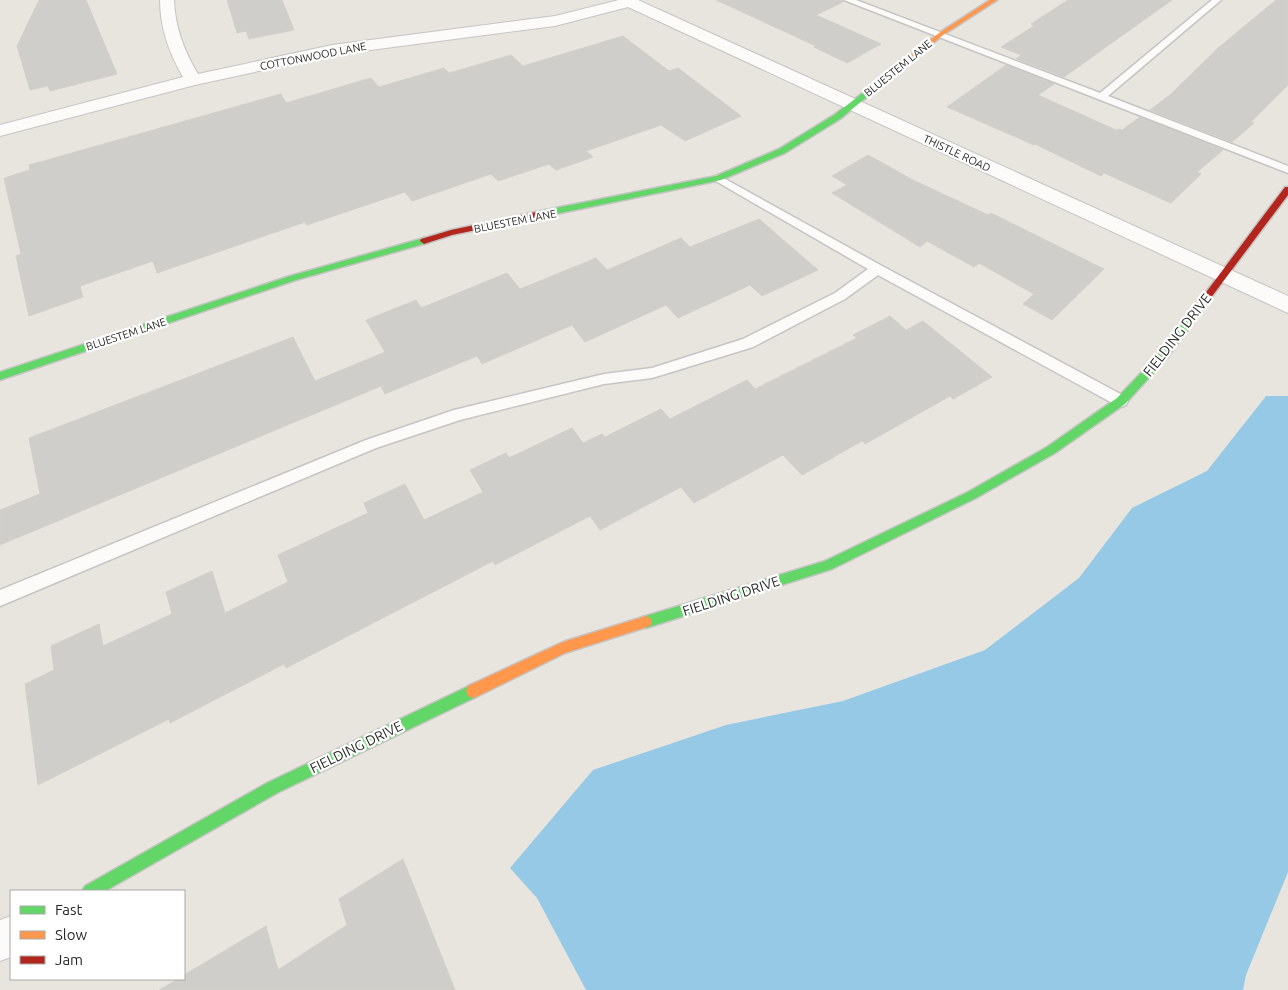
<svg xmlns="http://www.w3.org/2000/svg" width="1288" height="990" viewBox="0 0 1288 990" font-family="Ubuntu,sans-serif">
  <rect width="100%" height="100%" fill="#e8e5de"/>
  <!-- water -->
  <path fill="#95c9e6" d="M1266,396H1288V872L1246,975L1243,990H586L537,898L510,868L593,770L726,725L843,701L985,650L1079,578L1132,508L1207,471Z"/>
  <!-- building -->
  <path fill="#d0ceca" stroke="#d2d0cb" d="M39,0H86L117,74L50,91L48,86L30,90L17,46Z
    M227,0H282L294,30L249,39L246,31L237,33Z
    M716,0H842L843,2L816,15L881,44L847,63L814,47L816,46Z
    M1068,0H1172L1064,77L1016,59L1021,55L1001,47L1034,26L1031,24Z
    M1276,0H1288V85L1251,122L1254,123L1232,142L1150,110L1170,95L1218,48Z
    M623,36L669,71L678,68L741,116L685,141L661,125L586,151L593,157L556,170L549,164L498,181L491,174L412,201L405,192L307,225L305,222L157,273L153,261L80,286L83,297L29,316L16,256L21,254L4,178L30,170L29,165L281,94L286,103L371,78L379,87L444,68L449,73L511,55L523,66Z
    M1006,65L1054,84L1038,95L1116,130L1119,129L1122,130L1140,117L1223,150L1197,172L1201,174L1171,203L1104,173L1101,176L1035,144L1034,145L947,107Z
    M868,155L913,180L988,215L991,213L1104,269L1052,320L1023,304L1034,294L979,263L974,267L927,241L920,247L832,193L847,185L832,176Z
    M759,219L818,270L762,296L750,285L678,318L666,305L585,342L572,325L482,364L477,356L385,394L381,386L0,545V510L40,494L29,438L293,337L315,381L385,352L366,320L416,300L421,308L507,273L520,289L596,258L607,270L681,238L690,247Z
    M890,316L906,330L923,321L992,377L953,399L950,396L865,444L862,441L802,475L783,455L694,503L681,487L600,530L590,516L495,565L493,561L286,668L284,664L170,723L169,719L38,785L25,684L54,670L51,646L99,624L103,646L172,614L166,592L212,571L225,613L288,582L278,555L368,513L364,503L405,484L424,520L483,492L470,470L506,453L509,458L572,428L583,443L602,434L605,437L661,409L670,419L747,380L755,389L857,338L853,335Z
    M403,859L455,990H159L178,979H184V975L266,926L278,970L347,925L339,899Z"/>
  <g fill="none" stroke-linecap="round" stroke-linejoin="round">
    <defs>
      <path id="lane" d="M844,0H856L1100,93L1212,0H1221L1108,96L1288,166V173Z
        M718,175L882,266L1126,397L1128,401L1126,405L1121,407L1116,405L878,275L845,299L753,347L652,378L604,384L460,420L376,448L0,606V590L366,440L454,410L604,374L652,368L743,339L835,293L868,269L714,180L712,178Z"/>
      <path id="street" d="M160,0H174C175,27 184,51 198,74L332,45L555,16L619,0H638L1288,296V313L628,7L555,26L332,55L195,85L0,136V125L183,77C169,53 160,28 160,0Z
        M11,916V957L0,961V920Z"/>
      <path id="fast" d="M910,57L913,59L912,60L840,119L785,153L721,180L536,218L532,215L536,212L716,176L779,149L834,115Z
        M424,238L428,241L427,243L296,280L0,380V372L290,276Z
        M1204,298L1207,299V303L1167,358L1125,404L1055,453L976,498L832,569L646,628L642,626L640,622L642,618L646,616L825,561L968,492L1047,447L1117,398L1161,352L1201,299Z
        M473,684L478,686L480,691L478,696L277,793L105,891H82L85,886L267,783Z"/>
      <path id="slow" d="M990,0H997L943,35L912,60H908V58L939,33Z
        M646,616L650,618L652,622L650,626L565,653L478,696L473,698L468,696L466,691L468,686L563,642Z"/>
      <path id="jam" d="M1285,187H1288V195L1207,303H1201V299Z
        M536,212L539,213V217L452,235L424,244L420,241L421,239L451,230Z"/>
    </defs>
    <!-- lane casing -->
    <use href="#lane" stroke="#c6c4c4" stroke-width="3"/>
    <!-- street casing -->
    <use href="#street" stroke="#c6c4c4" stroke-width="2"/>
    <!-- fast casing -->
    <use href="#fast" stroke="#c6c4c4" stroke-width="3"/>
    <!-- slow casing -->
    <use href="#slow" stroke="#c6c4c4" stroke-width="3"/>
    <!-- jam casing -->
    <use href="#jam" stroke="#c6c4c4" stroke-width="3"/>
    <!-- lane -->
    <use href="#lane" fill="#fcfbfa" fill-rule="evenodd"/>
    <!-- street -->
    <use href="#street" fill="#fcfbfa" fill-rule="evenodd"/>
    <!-- fast -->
    <use href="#fast" fill="#63d668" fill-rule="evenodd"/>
    <!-- slow -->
    <use href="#slow" fill="#ff974d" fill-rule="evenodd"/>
    <!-- jam -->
    <use href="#jam" fill="#b3261e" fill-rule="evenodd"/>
  </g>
  <g text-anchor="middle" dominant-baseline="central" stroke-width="4.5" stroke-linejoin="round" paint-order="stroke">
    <!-- far-street labels -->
    <g font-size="11" fill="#292929" stroke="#fff">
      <text transform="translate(313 56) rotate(-11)">COTTONWOOD LANE</text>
      <text transform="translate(898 68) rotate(-39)">BLUESTEM LANE</text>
      <text transform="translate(957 153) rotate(25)">THISTLE ROAD</text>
      <text transform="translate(515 221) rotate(-11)">BLUESTEM LANE</text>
      <text transform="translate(126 334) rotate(-18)">BLUESTEM LANE</text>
    </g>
    <!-- street labels -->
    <g font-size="14" fill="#292929" stroke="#fff">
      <text transform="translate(1177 335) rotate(-52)">FIELDING DRIVE</text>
      <text transform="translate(731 596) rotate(-18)">FIELDING DRIVE</text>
      <text transform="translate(356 747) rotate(-26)">FIELDING DRIVE</text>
    </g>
  </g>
  <!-- legend -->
  <rect x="10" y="890" width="175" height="90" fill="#ffffff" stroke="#a9a9a9"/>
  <rect x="20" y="906" width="25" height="8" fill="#63d668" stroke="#a9a9a9"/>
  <text x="55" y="915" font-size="15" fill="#292929">Fast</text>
  <rect x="20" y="931" width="25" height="8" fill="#ff974d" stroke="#a9a9a9"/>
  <text x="55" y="940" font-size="15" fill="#292929">Slow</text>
  <rect x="20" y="956" width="25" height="8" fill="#b3261e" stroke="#a9a9a9"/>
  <text x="55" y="965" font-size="15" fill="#292929">Jam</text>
</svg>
